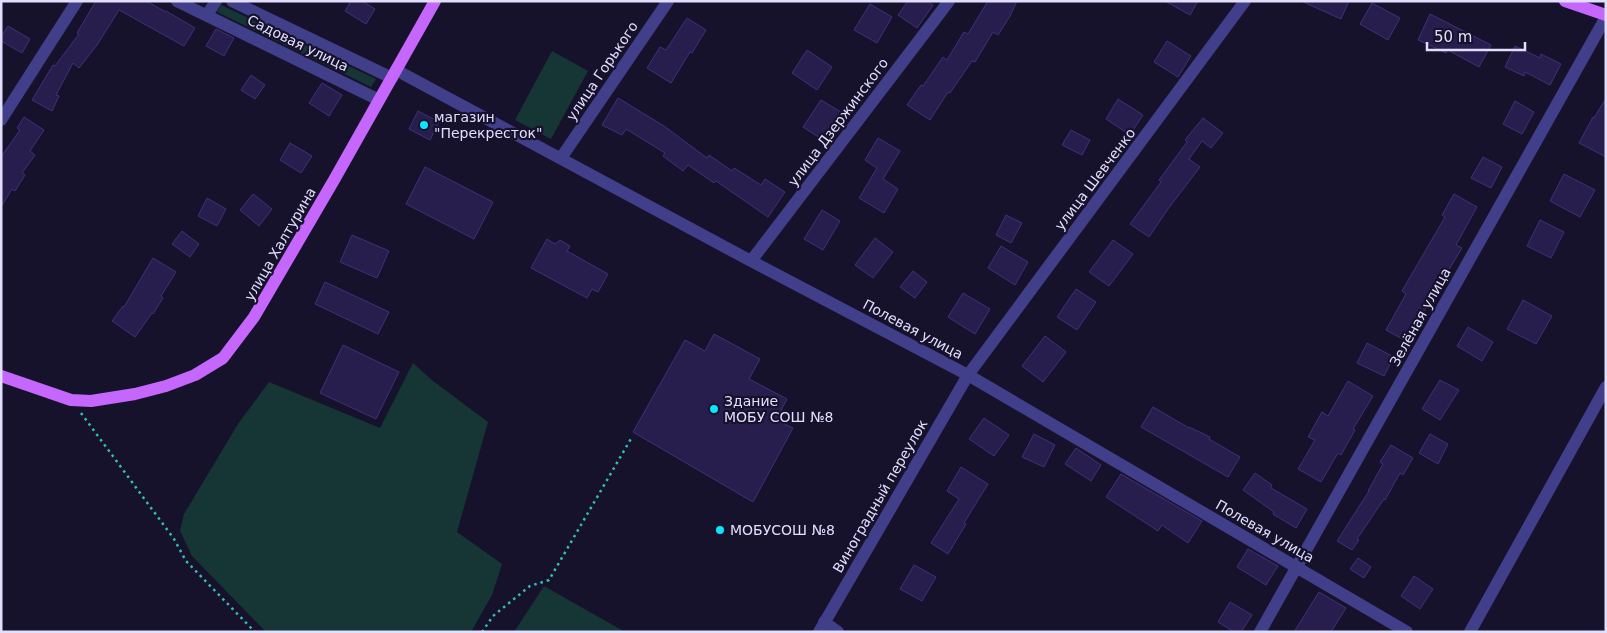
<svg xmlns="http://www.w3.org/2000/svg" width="1607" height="633" viewBox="0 0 1607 633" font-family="'DejaVu Sans',sans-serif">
  <rect width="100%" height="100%" fill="#17122c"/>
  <!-- green -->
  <path fill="#153635" d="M221,5L376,79L371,87L217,12Z
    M552,51L588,71L551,139L515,120Z
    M413,363L433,381L488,422L457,532L502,564L492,595L471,632H266L192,556L180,531L184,514L238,424L269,382L380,428Z
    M544,586L625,632H514Z"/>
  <!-- building -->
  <path fill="#281e4d" stroke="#3f3178" d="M96,1H146L166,12V11L195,28L184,46L119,10L97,45L79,68L73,63L56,95L59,96L52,111L32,100L53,65L55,66L79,34L77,33Z
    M351,1H362L375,9L366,24L345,11Z
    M908,1H927L933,5L917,28L898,15Z
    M988,1H1017L1010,16L998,35L993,32L975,62L972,61L950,93L948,92L930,120L907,105L921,85L923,86L943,57L947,60L964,32L968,34Z
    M1165,1H1198L1190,15Z
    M1301,1H1349L1341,19Z
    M1372,3L1400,18L1388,40L1360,24Z
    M870,4L892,17L877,43L854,30Z
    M1430,14L1491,45L1479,67L1448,50L1446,53L1418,40Z
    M687,18L706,30L692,53L690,52L671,83L647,68L660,47L666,50Z
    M8,26L30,39L22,53L1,41V37Z
    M216,29L234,38L224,56L206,46Z
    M1167,41L1191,56L1178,77L1154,62Z
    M1515,46L1540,58L1541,54L1561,64L1550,85L1525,72L1524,76L1505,67Z
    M807,50L832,67L817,90L792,73Z
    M251,75L265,85L255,99L241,90Z
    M322,83L342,95L329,116L309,103Z
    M618,98L664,126L707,158L709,155L732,171L734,168L761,185L765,179L785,192L768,217L716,181L714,183L688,165L683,171L663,156L665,153L626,129L622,135L602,125Z
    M1606,98V157L1579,143L1593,117L1594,118Z
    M1118,99L1143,115L1130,135L1106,119Z
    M821,100L841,112L823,140L803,127Z
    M1515,101L1534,112L1522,134L1503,124Z
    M418,111L439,122L430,140L409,129Z
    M24,117L44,130L30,151L35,155L22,173L25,175L15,191L12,189L1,207V157L20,130L17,128Z
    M1203,118L1223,133L1211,148L1202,141L1189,159L1200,167L1168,209L1149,237L1130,224L1161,182L1159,180L1187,142L1185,140Z
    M1071,130L1090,140L1082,155L1062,145Z
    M878,138L900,151L883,179L898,189L884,213L859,198L877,168L865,160Z
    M290,143L312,156L301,173L280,160Z
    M1483,157L1502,167L1491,188L1471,178Z
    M425,167L493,202L474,239L406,204Z
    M1564,174L1595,190L1580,217L1550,201Z
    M253,194L272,209L259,226L240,210Z
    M1454,194L1477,207L1456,245L1462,248L1406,341L1386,330L1406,294L1402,291L1445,217L1442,215Z
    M207,198L226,209L217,226L198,216Z
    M822,210L840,221L823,250L804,239Z
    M1006,215L1022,223L1011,243L996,235Z
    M1540,220L1564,232L1551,258L1527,246Z
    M182,231L199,244L190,257L172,244Z
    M352,235L389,251L377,278L340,262Z
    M875,238L893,252L873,278L855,265Z
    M547,239L555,244L560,240L570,246L567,251L608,274L598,292L592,289L587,298L531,268Z
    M1113,240L1133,254L1109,286L1089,272Z
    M1001,246L1028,262L1015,285L988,268Z
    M153,258L176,272L161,296L163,298L153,314L152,313L135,337L112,321L123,306L124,307Z
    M913,271L927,282L915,298L900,287Z
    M325,282L389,312L378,334L315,304Z
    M1076,289L1096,302L1077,330L1057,317Z
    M963,293L990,309L975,334L948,317Z
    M1523,300L1552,316L1536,344L1507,329Z
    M1468,327L1493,342L1482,361L1457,346Z
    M714,334L760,359L749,379L787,399L776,420L793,428L753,502L633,432L685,340L705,351Z
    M1045,336L1066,352L1043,382L1022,366Z
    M1367,343L1394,357L1384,376L1357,363Z
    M343,345L399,372L376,419L320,393Z
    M1440,380L1459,390L1440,420L1422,409Z
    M1348,381L1373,396L1353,429L1355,430L1341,455L1338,453L1321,482L1298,469L1315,440L1308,437L1322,412L1328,416Z
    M1153,407L1189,428V427L1210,437L1209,439L1240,457L1228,477L1141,427Z
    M984,418L1009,435L994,456L969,439Z
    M1034,434L1055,445L1044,467L1022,457Z
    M1430,434L1448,444L1438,464L1419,453Z
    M1391,445L1413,458L1403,475L1400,473L1385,500L1384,499L1357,539L1359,540L1352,550L1337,541L1369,491H1368L1383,464L1380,462Z
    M1076,448L1101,465L1091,481L1065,464Z
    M961,467L988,484L964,523L966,524L948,554L931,543L959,499L947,491Z
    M1255,473L1272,485L1271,488L1307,509L1296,528L1273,514L1274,512L1243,490Z
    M1121,474L1202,521L1188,543L1162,525L1158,531L1106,497Z
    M1248,549L1278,566L1266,585L1237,567Z
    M1358,558L1371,567L1364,578L1350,569Z
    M914,565L936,577L922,601L900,589Z
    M1414,576L1433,589L1420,609L1401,596Z
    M1319,592L1346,608L1331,632H1294Z
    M1230,602L1252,615L1241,632H1234L1218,622Z"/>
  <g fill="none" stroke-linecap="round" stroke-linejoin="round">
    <!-- path -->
    <path stroke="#33bdb5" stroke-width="2.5" stroke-dasharray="2.5 4" stroke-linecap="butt" d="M81,413L174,539L186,561L255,632
      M482,632L493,616L530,586L549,580L632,437"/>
    <!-- minor -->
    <path stroke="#413e8a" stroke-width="12" d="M177,1L379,100
      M232,1L392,78
      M207,15L216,1
      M396,70L751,261L968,375L1407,632
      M1,120L77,1
      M561,158L668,1
      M751,261L949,1
      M824,622L838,632
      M819,632L968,375L1245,1
      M1260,632L1606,17
      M1470,632L1606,387"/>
    <!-- major -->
    <path stroke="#c566fd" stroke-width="12" d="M1565,1L1606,15
      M1,376L71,400L91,401L135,394L166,386L195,375L223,358L254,317L334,180L435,1"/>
  </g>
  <!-- markers -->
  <g fill="#0de3fb" stroke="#17122c" stroke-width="2">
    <circle cx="424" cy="125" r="5"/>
    <circle cx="714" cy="409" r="5"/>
    <circle cx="720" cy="530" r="5"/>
  </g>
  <g text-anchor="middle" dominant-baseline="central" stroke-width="4.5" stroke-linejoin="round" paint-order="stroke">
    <!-- street labels -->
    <g font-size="14" fill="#e1defe" stroke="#17122c">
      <text transform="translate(298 43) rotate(26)">Садовая улица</text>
      <text transform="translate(602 71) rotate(-56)">улица Горького</text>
      <text transform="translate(838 122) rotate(-53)">улица Дзержинского</text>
      <text transform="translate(1095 179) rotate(-53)">улица Шевченко</text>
      <text transform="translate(280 244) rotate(-60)">улица Халтурина</text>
      <text transform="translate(1420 317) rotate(-61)">Зелёная улица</text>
      <text transform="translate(913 329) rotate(28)">Полевая улица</text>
      <text transform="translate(880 496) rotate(-60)">Виноградный переулок</text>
      <text transform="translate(1265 531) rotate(30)">Полевая улица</text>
    </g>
    <!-- poi labels -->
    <g font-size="14" fill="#e1defe" stroke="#17122c" text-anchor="start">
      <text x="434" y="117">магазин<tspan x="434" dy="16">"Перекресток"</tspan></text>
      <text x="724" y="401">Здание<tspan x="724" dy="16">МОБУ СОШ №8</tspan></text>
      <text x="730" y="530">МОБУСОШ №8</text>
    </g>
  </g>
  <!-- border -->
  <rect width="1607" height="633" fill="none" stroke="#e1defe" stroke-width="5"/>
  <!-- scale -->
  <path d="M1427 42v8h98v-8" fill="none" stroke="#e1defe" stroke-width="2.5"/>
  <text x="1434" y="42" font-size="15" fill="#e1defe" stroke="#17122c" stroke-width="4" paint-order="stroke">50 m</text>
</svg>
